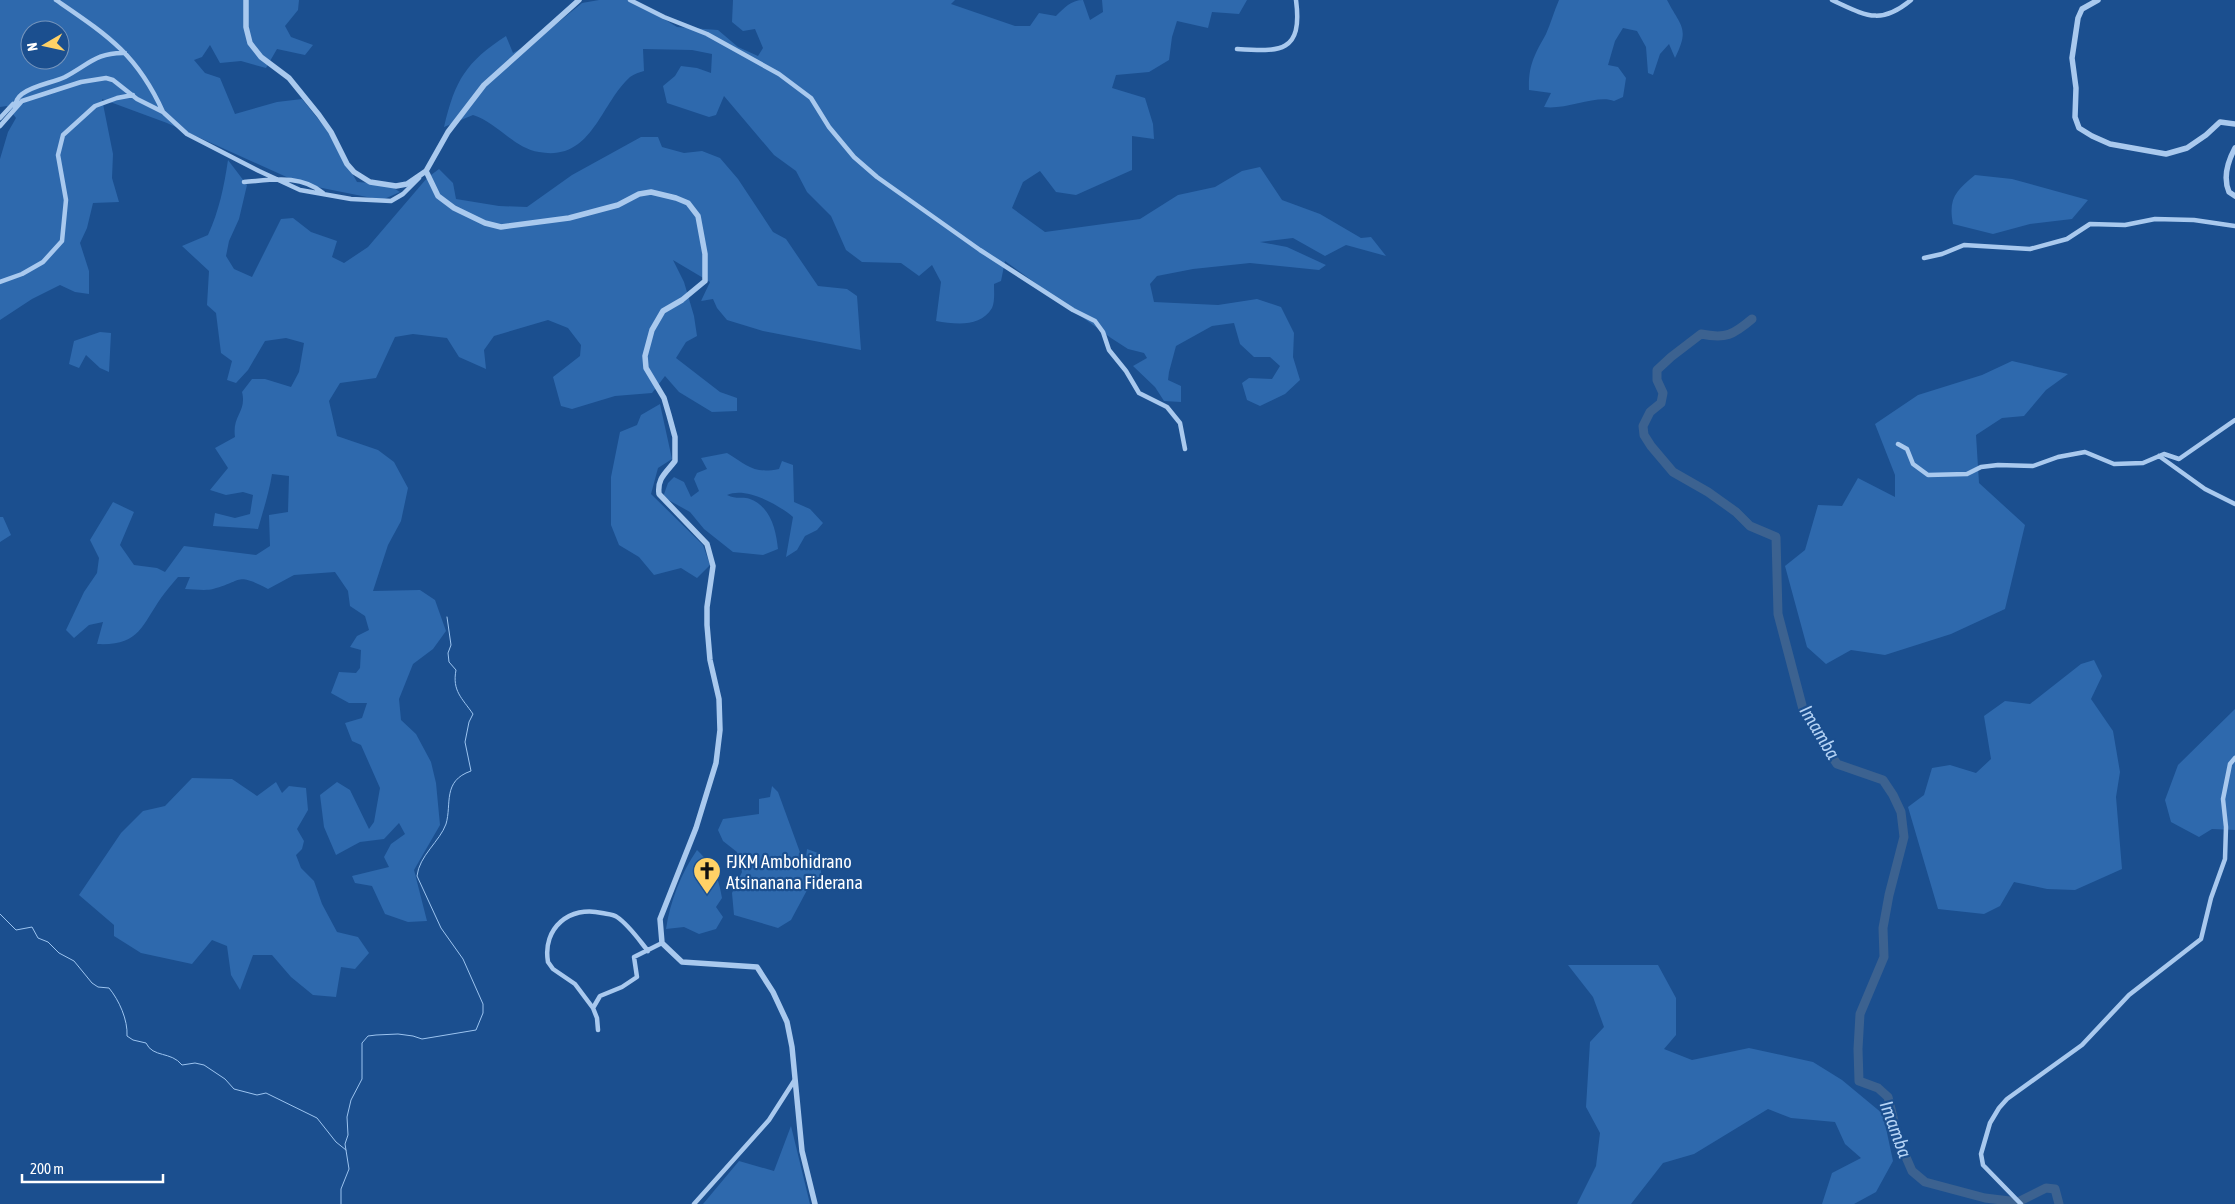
<svg xmlns="http://www.w3.org/2000/svg" width="2235" height="1204" viewBox="0 0 2235 1204" font-family="'Asap Condensed',sans-serif">
  <rect width="100%" height="100%" fill="#1b4f8f"/>
  <!-- green -->
  <path fill="#2e69ad" fill-rule="evenodd" d="M0,0H299L298,10L285,26L291,37L313,45L305,55L277,49L266,68L241,61L220,63L210,45L202,57L194,60L205,73L220,78L235,114L277,102L302,99L331,135L357,182L387,184L400,192L382,200L302,184L167,123L102,99L113,154L112,178L119,202L93,203L87,228L80,243L89,271V294L75,292L60,285L32,299L0,320V159L8,132L16,118L7,106L0,107ZM30,30H60V60H30Z
    M599,0H627L648,9L677,27L718,30L738,47L758,56L763,48L755,29L743,31L732,22L733,0H955L951,4L1015,26H1030L1039,13L1056,16C1064,8 1071,0 1083,0L1090,20L1103,12L1102,0H1247L1239,14L1212,12L1208,28L1177,21L1172,37L1169,60L1149,72L1116,75L1112,88L1145,98L1153,124L1154,139L1132,136V170L1076,195L1056,192L1040,171L1023,182L1012,208L1045,232L1140,219L1178,195L1215,187L1242,171L1260,167L1282,200L1320,214L1361,238L1371,237L1386,256L1346,245L1325,256L1293,238L1260,242L1287,247L1326,265L1319,270L1250,263L1193,269L1157,276L1150,284L1154,302L1218,305L1257,299L1281,307L1294,333L1293,357L1300,380L1285,394L1260,406L1247,400L1242,383L1249,378L1272,379L1280,366L1270,357H1254L1240,344L1234,323L1212,326L1176,346L1169,372L1168,380L1181,386V402L1164,401L1155,387L1133,366L1147,358L1144,353L1128,349L1111,338L1005,261L1001,281L994,284C994,291 995,302 992,308C980,328 955,324 936,321L941,282L932,265L919,276L901,263L862,262L846,250L831,216L807,192L796,171L774,155L724,96L716,115L709,117L667,103L663,86L675,76L681,66L697,68L711,73L712,54L692,50L643,49L644,71C640,72 634,74 630,77C600,104 592,162 539,152C514,148 496,122 473,115L444,127C455,80 466,62 506,36L513,53L538,39L582,3Z
    M1559,0H1667C1681,27 1690,28 1675,58L1669,44L1660,54L1653,75L1648,73L1646,47L1637,31L1623,28L1615,41L1608,65L1618,67L1626,78L1623,97L1614,101C1598,94 1567,110 1544,107L1551,93L1529,90C1528,65 1535,54 1546,34C1551,23 1554,11 1559,0Z
    M641,137H658L662,147L684,153L702,151L720,158L738,179L773,232L786,239L818,286L847,289L857,296L861,350L763,331L727,320L717,308L713,299L701,301L710,282L673,260L684,282L694,316L697,336L686,342L676,358L720,392L737,398V411L712,412L679,392L665,376L652,393L615,396L572,409L561,406L553,377L580,356L581,345L568,328L548,320L494,336L484,350L486,369L459,357L447,338L413,334L395,337L376,378L340,383L329,401L337,436L378,450L394,462L408,488L401,521L388,545L373,591L420,590L435,600L446,631L433,649L413,664L399,699L401,720L416,734L431,762L436,783L440,825L414,870L427,921L408,922L385,914L372,886L355,883L352,876L389,867L384,857L391,844L405,834L399,823L384,839L360,842L336,855L324,827L320,795L337,782L350,790L369,829L374,822L380,788L361,745L352,741L345,723L362,718L367,703H349L331,693L339,672L356,673L360,668L361,650L350,647L357,636L369,630L365,616L350,606L348,591L335,572L294,575L268,589C235,572 244,581 213,589C205,591 194,589 185,589L190,577H178C172,584 166,591 161,598C141,627 139,646 97,644L103,622L89,625L74,638L66,630L84,592L97,573L99,558L90,540L113,502L134,512L120,545L134,565L157,568L165,572L184,546L256,555L270,546L269,515L288,512L289,476L272,474C269,493 263,511 258,529L213,526L215,513L235,518L250,514L253,495L243,492L226,495L210,490L228,468L215,448L235,437C232,415 247,412 242,392L252,379H265L291,387L299,372L304,343L286,338L265,341L248,370L236,383L227,380L232,361L221,353L216,313L207,305L209,271L182,246L208,235C219,211 224,187 228,160L247,185L239,219L229,241L226,256L234,269L252,277L281,219L293,218L311,232L337,241L332,257L344,263L368,247L427,178L439,169L453,183L456,199L499,206L527,207L572,175Z
    M1975,175L2012,179L2088,200L2072,219L2030,224L1993,234L1953,224C1948,198 1956,191 1975,175Z
    M100,332L111,333L109,372L100,368L86,355L79,368L69,364L74,341Z
    M2012,361L2068,374L2046,390L2024,416L2002,418L1976,435L1979,483L2025,525L2005,609L1951,634L1885,655L1851,650L1826,664L1807,647L1785,566L1805,550L1818,505L1842,506L1858,478L1895,497V475L1875,424L1918,395L1982,375Z
    M660,404L672,459L658,468L651,494L703,545L710,565L697,578L681,568L654,575L639,557L619,545L611,525V477L620,432L637,425L641,415Z
    M727,453C748,466 754,474 779,469L782,461L793,465L794,502L810,509L823,523L817,530L805,536L797,550L786,557L793,517C779,505 746,486 727,495C737,500 742,496 750,499C771,507 776,530 778,549L763,555L733,552L704,529L690,512L663,497L668,483L674,477L684,482L691,497L699,491L694,479L697,473L707,469L701,458Z
    M0,517H3L11,535L0,542Z
    M2094,660L2102,676L2091,699L2113,731L2120,772L2116,797L2122,869L2075,890L2047,889L2014,882L2000,906L1984,914L1938,909L1908,807L1924,795L1932,768L1950,765L1976,773L1991,759L1984,716L2005,701L2030,704L2081,664Z
    M2235,709V830L2212,829L2199,837L2171,822L2165,800L2178,765Z
    M192,778L232,779L257,796L276,782L282,793L289,786L306,788L308,810L297,829L304,841L302,849L296,855L301,868L314,881L322,904L337,932L358,937L369,953L355,969L341,967L336,997L313,995L291,977L272,955H253L240,990L231,975L227,946L212,940L192,964L141,953L114,936V925L79,895L121,833L143,811L165,806Z
    M772,786L778,792L805,866L807,849L818,853L822,878L813,879L791,920L778,928L734,915L732,893L742,872L737,852L723,841L718,830L723,819L759,814V799L770,797Z
    M697,850C714,867 718,875 722,898L716,907L723,917L716,929L699,934L684,927L666,929C670,902 681,873 697,850Z
    M1568,965H1658L1676,998V1035L1664,1049L1692,1060L1749,1048L1813,1062L1842,1080L1883,1114L1893,1161L1876,1192L1854,1204H1822L1832,1173L1861,1158L1845,1144L1835,1122L1791,1118L1768,1109L1694,1154L1663,1163L1631,1204H1577L1596,1166L1600,1133L1586,1107L1590,1042L1604,1027L1593,997Z
    M791,1126L810,1204H703L739,1161L774,1171Z"/>
  <g fill="none" stroke-linecap="round" stroke-linejoin="round">
    <!-- stream -->
    <path stroke="#9cc4f0" stroke-width="1" d="M0,914L16,930L32,927L38,938L48,942L59,953L74,961L92,983L98,987L109,988C119,1000 128,1020 127,1036L133,1040L146,1043C153,1058 171,1051 182,1065L195,1063L204,1065L225,1079L234,1089L257,1095L266,1093L317,1118L336,1142L346,1150
      M341,1204V1189L349,1169L345,1144L348,1135L347,1117L351,1100L362,1079V1043L368,1036L376,1035L398,1034L413,1036L422,1039L476,1030L483,1013V1004L463,959L441,928L417,876C419,856 440,841 446,824C452,804 442,781 471,771L465,742L469,722L473,714C462,698 452,691 456,670L449,662L448,653L451,645L447,617"/>
    <!-- river -->
    <path stroke="#3c6290" stroke-width="9" d="M1752,319C1733,335 1726,339 1701,334L1671,357L1657,370V380L1663,393L1661,403L1650,412L1643,426L1644,435L1651,446L1673,472L1708,492L1736,512L1750,526L1776,537L1778,614L1804,713L1837,764L1883,780L1893,795L1901,812L1904,837L1889,895L1883,928L1884,957L1860,1014L1858,1049L1859,1081L1878,1088L1888,1097L1899,1141L1912,1171L1925,1182L1985,1198L2018,1202L2046,1188L2055,1189L2059,1204"/>
    <!-- minor -->
    <path stroke="#a9c9ee" stroke-width="4.5" d="M56,0C107,35 137,54 163,112
      M630,0L664,17L707,34L779,74L811,98L829,127L854,157L877,177L980,250L1073,310L1095,321L1103,332L1109,350L1126,371L1139,393L1167,407L1180,423L1185,449
      M1832,0C1865,15 1880,26 1911,0
      M1237,49C1280,52 1303,53 1296,0
      M15,107C16,101 17,98 22,94C34,85 52,83 65,77C88,65 97,52 125,53
      M0,118L13,104
      M0,126L22,101L81,82L106,78L113,80L137,99L163,112L187,134L259,171L300,190L351,199L391,201L403,194L419,178
      M244,182C272,180 300,174 323,193
      M1924,258L1942,254L1964,245L2030,249L2067,239L2090,224L2125,225L2155,219L2194,220L2235,226
      M0,282L22,274L43,262L62,241L66,200L58,155L63,135L95,106L117,98L133,95
      M1898,444L1907,449L1913,464L1928,475L1967,474L1981,467L1998,465L2033,466L2058,457L2085,452L2114,464L2143,463L2164,454L2179,459L2235,420
      M2159,456L2205,489L2235,504
      M593,1008L575,984L553,969L548,962C542,928 570,905 602,913C606,914 613,914 617,917C629,925 639,940 648,951
      M598,1030L597,1018L593,1008L600,996L622,987L637,977L634,957L662,943
      M694,1204L769,1120L794,1081
      M2021,1204L1983,1165L1981,1154L1990,1123L1999,1108L2007,1099L2082,1045L2129,995L2201,939L2211,898L2225,859L2226,827L2223,799L2230,764L2235,758"/>
    <!-- tertiary -->
    <path stroke="#a9c9ee" stroke-width="5.5" d="M246,0V27L250,43L261,57L289,78L319,115L331,132L347,164L354,172L370,182L396,186L407,184L426,171L448,132L484,85L579,0
      M2098,0L2082,9L2078,18L2072,58L2076,88L2075,117L2079,128L2092,136L2110,144L2166,154L2187,148L2206,135L2220,122L2235,124
      M2235,148C2228,161 2223,178 2229,192L2235,196
      M426,171L438,196L454,208L485,223L501,227L569,218L618,205L639,194L651,192L676,198L688,203L698,216L705,254V281L682,300L663,311L652,330L645,356L646,368L664,398L669,415L675,437V461C666,473 657,478 659,494L707,544L713,566L707,607V625L710,660L719,699L720,730L716,763L696,828L660,919L662,943L682,962L757,967L773,992L787,1022L792,1047L802,1151L815,1204"/>
  </g>
  <!-- icons -->
  <defs>
    <symbol id="church-pin" viewBox="-11 -11 22 30"><path d="M0 17L-7.5 6A9.5 9.5 0 1 1 7.5 6Z" fill="#ffd166" stroke="#1b4f8f"/><path d="M-1.2-6h2.4v3.5h3.3v2.4h-3.3V6h-2.4V-.1h-3.3v-2.4h3.3Z" fill="#111"/></symbol>
  </defs>
  <g fill-rule="evenodd">
    <use href="#church-pin" x="691" y="855" width="32" height="43"/>
  </g>
  <g text-anchor="middle" dominant-baseline="central" stroke-width="4.5" stroke-linejoin="round" paint-order="stroke">
    <!-- poi labels -->
    <g font-size="18" fill="#fff" stroke="#1b4f8f" text-anchor="start">
      <text x="726" y="861">FJKM Ambohidrano<tspan x="726" dy="21">Atsinanana Fiderana</tspan></text>
    </g>
    <!-- water labels -->
    <g font-size="19" font-style="italic" fill="#b5d3f5" stroke="#1b4f8f">
      <text transform="translate(1820 732) rotate(59)">Imamba</text>
      <text transform="translate(1896 1129) rotate(70)">Imamba</text>
    </g>
  </g>
  <!-- north arrow -->
  <g transform="translate(45 45) rotate(261)"><circle r="24" fill="#1b4f8f" stroke="#7695bc"/>
  <path d="M0-4L9 19L0 12L-9 19Z" fill="#ffd166"/>
  <text y="-8" font-size="14" font-weight="bold" text-anchor="middle" fill="#ffffff">N</text>
  </g>
  <!-- scale -->
  <path d="M22 1174v8h141v-8" fill="none" stroke="#ffffff" stroke-width="2.5"/>
  <text x="30" y="1174" font-size="15" fill="#ffffff" stroke="#1b4f8f" stroke-width="4" paint-order="stroke">200 m</text>
</svg>
